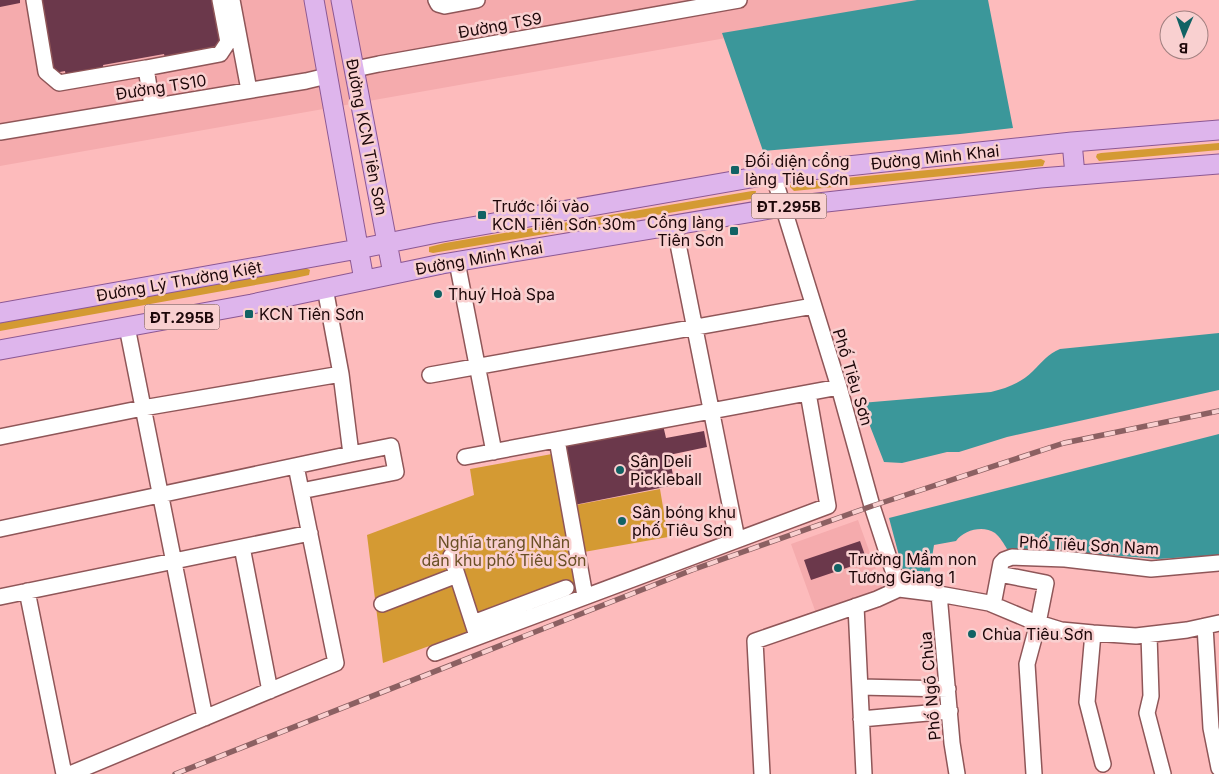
<svg xmlns="http://www.w3.org/2000/svg" width="1219" height="774" viewBox="0 0 1219 774" font-family="Inter,sans-serif">
  <rect width="100%" height="100%" fill="#fdbbbc"/>
  <!-- built -->
  <path fill="#f5abad" d="M0,0H941L0,166Z
    M858,520L884,592L817,616L791,544Z"/>
  <!-- green -->
  <path fill="#d49a33" d="M1219,143V150L1099,161L1096,157L1097,154L1101,153Z
    M1041,159L1045,161L1043,166L794,191L790,187V185L794,183Z
    M752,191H756L755,197L751,199L433,253L429,252V247L445,243Z
    M306,268L310,270L309,275L295,278L0,331V323Z
    M552,454L578,588L576,592L383,663L367,535L474,495L470,469Z
    M660,489L668,537L584,552L576,505Z"/>
  <!-- water -->
  <path fill="#3b979a" d="M917,0H988L1013,128L960,134L763,151L722,33Z
    M1219,333V390L1007,437L959,452H947L902,463L884,462L861,403L991,392C1007,388 1021,383 1033,371C1042,362 1048,354 1060,349Z
    M1219,434V555L1158,559L1049,550V546L1040,545V550L1007,549C1004,544 1000,537 995,533C983,525 964,530 956,541L934,545L929,576H924V571H916V576L910,575L909,582H906L889,518Z"/>
  <!-- building -->
  <path fill="#6b384b" d="M0,0H20V3L0,7Z
    M35,0H216L224,45L203,49L205,58L167,65L164,54L103,65L105,75L67,82L65,71L49,74Z
    M663,425L666,438L704,431L707,447L669,455L675,485L574,505L563,445Z
    M860,541L867,561L811,580L804,560Z"/>
  <g fill="none" stroke-linecap="round" stroke-linejoin="round">
    <defs>
      <path id="minor" d="M34,0L46,72L59,83L146,68
        M232,0L249,90
        M436,0L438,4L445,6L477,0
        M355,69L379,64L739,0
        M152,106L146,68L220,54L228,42L220,0
        M0,132L306,81L327,76
        M773,174L839,387L872,506L899,589
        M674,224L737,539
        M457,262L494,452
        M127,327L205,718
        M430,375L813,306
        M0,437L143,408L341,374
        M557,440L585,596
        M465,457L839,387
        M301,491L396,472L391,446L351,454
        M0,529L351,454L341,374L325,288
        M242,547L270,691
        M451,556L476,633
        M999,574L1046,583L1038,623L1027,664L1034,774
        M27,591L64,774
        M939,594L952,743L957,774
        M0,597L310,533
        M382,604L457,575
        M993,605L1001,563L1004,560L1012,557L1065,559L1151,569L1219,563
        M856,606L864,774
        M473,623L566,588
        M1205,626L1211,728L1219,768
        M1093,633L1087,702L1103,764
        M1149,635L1151,696L1147,713L1163,774
        M435,653L828,506L808,393
        M860,687L948,689
        M861,719L950,711
        M70,774L336,663L296,466
        M762,774L755,641L877,599L899,589L939,594L989,603L1032,621L1061,630L1093,633L1136,636L1187,630L1219,623"/>
      <path id="major" d="M314,0L364,280
        M341,0L393,274
        M1072,142L1075,175
        M0,313L358,249L437,233L773,174L1072,142L1219,130
        M0,350L252,304L442,264L782,207L1040,178L1219,164"/>
    </defs>
    <!-- minor casing -->
    <use href="#minor" stroke="#8f5658" stroke-width="18"/>
    <!-- major casing -->
    <use href="#major" stroke="#8c5894" stroke-width="21"/>
    <!-- minor -->
    <use href="#minor" stroke="#fff" stroke-width="15"/>
    <!-- major -->
    <use href="#major" stroke="#deb5ec" stroke-width="19"/>
    <defs>
      <path id="rail" d="M175,774L692,570L872,506L1064,443L1219,411"/>
    </defs>
    <!-- rail casing -->
    <use href="#rail" stroke="#8c6062" stroke-width="5.5"/>
    <!-- rail -->
    <use href="#rail" stroke="#f9d0d0" stroke-width="4" stroke-dasharray="11" stroke-linecap="butt"/>
  </g>
  <!-- markers -->
  <g fill="#116264" stroke="#f9d0d0" stroke-width="2">
    <rect x="730" y="165" width="10" height="10" rx="2.5"/>
    <rect x="477" y="210" width="10" height="10" rx="2.5"/>
    <rect x="729" y="226" width="10" height="10" rx="2.5"/>
    <circle cx="438" cy="294" r="5"/>
    <rect x="244" y="309" width="10" height="10" rx="2.5"/>
    <circle cx="620" cy="470" r="5"/>
    <circle cx="622" cy="521" r="5"/>
    <circle cx="838" cy="568" r="5"/>
    <circle cx="972" cy="634" r="5"/>
  </g>
  <g text-anchor="middle" dominant-baseline="central" stroke-width="5" stroke-linejoin="round" paint-order="stroke">
    <!-- shield labels -->
    <g fill="#f9d0d0" stroke="#5f4345" stroke-width="1">
      <rect x="751.5" y="193.5" width="75" height="25" rx="4"/>
      <rect x="144.5" y="304.5" width="75" height="25" rx="4"/>
    </g>
    <g font-size="15" font-weight="bold" fill="#1d0709">
      <text x="789" y="206">ĐT.295B</text>
      <text x="182" y="317">ĐT.295B</text>
    </g>
    <!-- street labels -->
    <g font-size="16" fill="#1d0709" stroke="#f9d0d0">
      <text transform="translate(500 25) rotate(-10)">Đường TS9</text>
      <text transform="translate(161 87) rotate(-9)">Đường TS10</text>
      <text transform="translate(367 137) rotate(79)">Đường KCN Tiên Sơn</text>
      <text transform="translate(935 157) rotate(-6)">Đường Minh Khai</text>
      <text transform="translate(479 258) rotate(-10)">Đường Minh Khai</text>
      <text transform="translate(179 281) rotate(-10)">Đường Lý Thường Kiệt</text>
      <text transform="translate(853 377) rotate(73)">Phố Tiêu Sơn</text>
      <text transform="translate(1089 545) rotate(3)">Phố Tiêu Sơn Nam</text>
      <text transform="translate(930 686) rotate(-95)">Phố Ngõ Chùa</text>
    </g>
    <!-- poi labels -->
    <g font-size="16" fill="#1d0709" stroke="#f9d0d0" text-anchor="start">
      <text x="745" y="161">Đối diện cổng<tspan x="745" dy="18">làng Tiêu Sơn</tspan></text>
      <text x="492" y="206">Trước lối vào<tspan x="492" dy="18">KCN Tiên Sơn 30m</tspan></text>
      <text x="724" y="222" text-anchor="end">Cổng làng<tspan x="724" dy="18">Tiên Sơn</tspan></text>
      <text x="448" y="294">Thuý Hoà Spa</text>
      <text x="259" y="314">KCN Tiên Sơn</text>
      <text x="630" y="461">Sân Deli<tspan x="630" dy="18">Pickleball</tspan></text>
      <text x="632" y="512">Sân bóng khu<tspan x="632" dy="18">phố Tiêu Sơn</tspan></text>
      <text x="848" y="559">Trường Mầm non<tspan x="848" dy="18">Tương Giang 1</tspan></text>
      <text x="982" y="634">Chùa Tiêu Sơn</text>
    </g>
    <!-- park labels -->
    <g font-size="16" fill="#6a5025" stroke="#f9d0d0">
      <text x="504" y="542">Nghĩa trang Nhân<tspan x="504" dy="18">dân khu phố Tiêu Sơn</tspan></text>
    </g>
  </g>
  <!-- north arrow -->
  <g transform="translate(1184 35) rotate(182)"><circle r="24" fill="#f9d0d0" stroke="#a18080"/>
  <path d="M0-4L9 19L0 12L-9 19Z" fill="#116264"/>
  <text y="-8" font-size="14" font-weight="bold" text-anchor="middle" fill="#1d0709">B</text>
  </g>
</svg>
